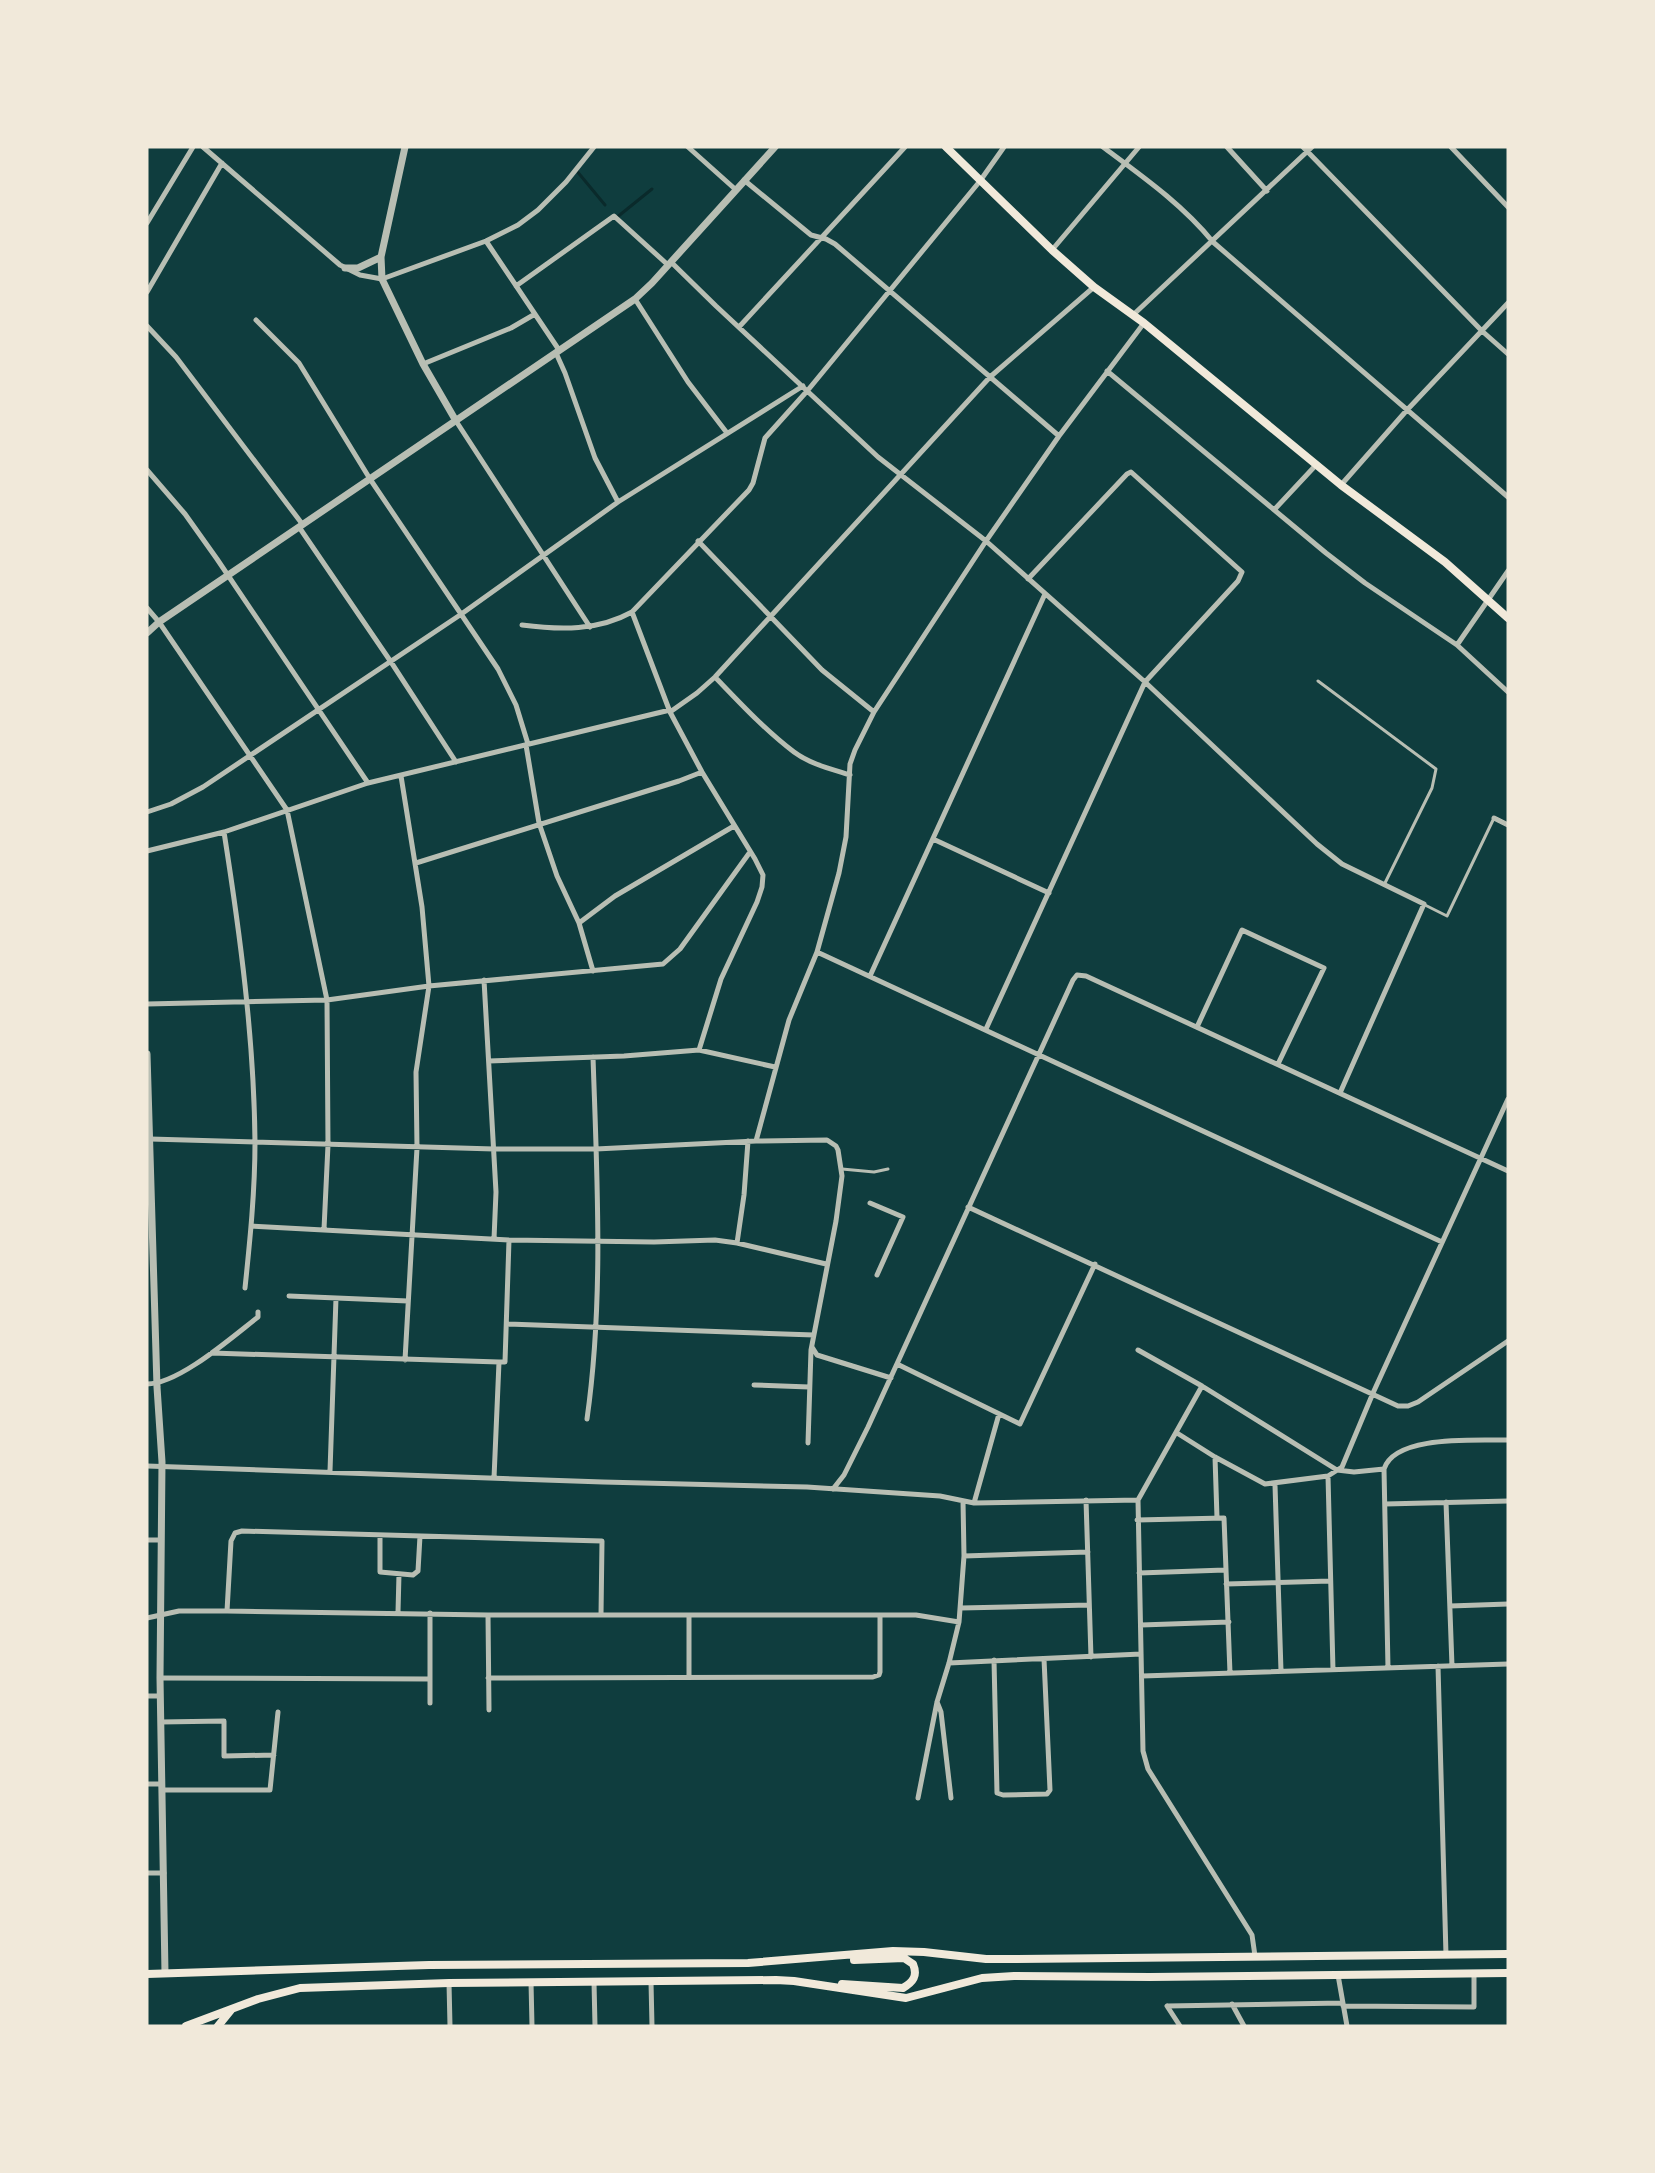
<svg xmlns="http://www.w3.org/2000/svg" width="1655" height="2173" viewBox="0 0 1655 2173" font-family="Helvetica,sans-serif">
  <rect width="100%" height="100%" fill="#0f3d3e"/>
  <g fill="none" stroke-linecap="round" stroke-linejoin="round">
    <!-- stream -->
    <path stroke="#0a2a2b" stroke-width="3" d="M576,170L605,205
      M616,218L652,189"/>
    <!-- service -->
    <path stroke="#b8beb3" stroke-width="3" d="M1318,681L1436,769L1432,788L1384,885
      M1425,905L1447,916L1494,818
      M842,1169L874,1172L888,1169"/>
    <!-- minor -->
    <path stroke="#b8beb3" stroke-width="5" d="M203,147L340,265L360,275L382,279L486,241L518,225L538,210L566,182L594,147
      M688,147L735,189
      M1103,147C1142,176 1182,204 1213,242L1508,497
      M1227,147L1267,191
      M1303,147L1482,331L1508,354
      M1451,147L1508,207
      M744,180L811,235L826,239L835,244L1059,436
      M147,223L193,147
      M486,241L559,350
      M1052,250L1139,147
      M671,262L716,306L878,457L986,541L1145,682L1317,844L1342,864L1424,904L1340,1093
      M516,286L614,216L668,265
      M147,292L222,163
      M635,299L688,382L727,433
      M1133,315L1312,147
      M256,320L299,363L370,479L498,669L516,705L528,744
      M147,326L176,357L303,525
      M739,327L905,147
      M556,353L565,373L595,458L618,502
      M423,364L511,328L535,314
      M1107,371L1326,553L1365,583L1457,645L1508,692
      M456,421L590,627
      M147,470L185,514L217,559L368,783
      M1341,485L1407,410L1508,303
      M1274,510L1316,465
      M299,527L391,662L456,762
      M698,541L822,670L874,712
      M147,608L159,622L287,810L327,1000L328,1145L324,1229
      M632,612L670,712L702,772L755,859L763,875L762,887L757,902L721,979L699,1050
      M522,625C560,630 598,631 632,612L749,490L753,483L765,438L808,390L980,181L1004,147
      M1457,645L1508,571
      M715,677C740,703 765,730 794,752C810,764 831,769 850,775
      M670,712L697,693L715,677L990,377L1094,287
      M526,745L539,823L557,876L579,923L593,971
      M401,776L422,907L429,986L416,1072L417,1148L405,1360
      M147,812L171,804L203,787L460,615L618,502L803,386
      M1494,818L1508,825
      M224,832C240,934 254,1038 255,1142C255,1191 250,1240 245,1288
      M933,839L1049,893
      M147,851L224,832L368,783L670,710
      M416,863L679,781L702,772
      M579,923L615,896L734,826
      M817,952L1442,1242
      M870,976L1045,594
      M484,980L496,1192L494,1239
      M147,1004L327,1000L429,986L663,964L680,949L750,852
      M1197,1027L1242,930L1324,968L1278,1064
      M986,1029L1145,682L1238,581L1242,572L1131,472L1127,474L1028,579
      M489,1061L624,1056L699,1050L775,1067
      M150,1139L494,1149H596L756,1141L827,1140L836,1146L838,1150L842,1176L836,1221L811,1350L808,1443
      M756,1141L789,1020L817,952L839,873L846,837L850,764L855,750L874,712L986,541L1059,436L1144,323
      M870,1203L903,1217L877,1275
      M968,1207L1398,1406H1408L1418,1402L1508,1341
      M251,1226L509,1240L654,1242L715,1240L737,1243L826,1264
      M737,1243L744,1195L748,1141
      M289,1296L408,1301
      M508,1324L814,1335
      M812,1347L817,1355L891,1378
      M1138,1350L1202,1386L1337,1470L1354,1472L1384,1469C1395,1434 1479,1441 1508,1440
      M212,1353L499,1362
      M897,1364L1020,1424L1095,1264
      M147,1384C179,1384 232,1337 258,1317V1312
      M754,1385L809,1387
      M1202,1386L1138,1500L1143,1751L1148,1769L1252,1935L1255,1956
      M587,1419C604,1299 597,1177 593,1057
      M1177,1433L1215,1457L1265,1484L1328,1476L1342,1467L1373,1393L1508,1099
      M1215,1457L1217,1518
      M147,1466L603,1482L807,1487L940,1496L974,1503L1138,1500
      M1384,1469L1388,1668
      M330,1471L336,1298
      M1328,1476L1333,1670
      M494,1478L499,1362H505L509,1240
      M1275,1485L1281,1671
      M833,1489L844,1475L868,1427L1073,980L1077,975L1086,976L1508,1171
      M1086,1500L1091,1657
      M1446,1502L1452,1666
      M974,1503L999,1414
      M1385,1504L1508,1501
      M1137,1520L1224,1518L1230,1673
      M380,1535V1572L413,1575L418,1571L420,1536
      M147,1540H161
      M964,1556L1088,1552
      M1139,1573L1225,1570
      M1226,1584L1330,1581
      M1450,1606L1508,1604
      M961,1608L1089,1605
      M227,1611L231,1541L235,1533L242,1531L602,1541L601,1615
      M398,1612L399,1574
      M488,1615L489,1710
      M689,1616V1676
      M147,1618L179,1611H227L488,1615H916L959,1622
      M1141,1625L1229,1622
      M994,1660L997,1793L1003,1795L1047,1794L1050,1790L1044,1659
      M949,1663L1141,1654
      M1438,1666L1446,1955
      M1142,1676L1508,1664
      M160,1678L429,1679
      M488,1678L873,1677L879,1675L880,1672V1616
      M147,1696H160
      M937,1702L941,1712L951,1798
      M430,1703V1613
      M161,1722L224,1721V1756L274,1755
      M147,1784H162
      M162,1790H270L278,1712
      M918,1798L937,1702L949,1663L959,1622L964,1556L963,1501
      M147,1873H164
      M1338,1975L1347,2026
      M531,1982L532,2026
      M594,1982L595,2026
      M651,1982L652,2026
      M449,1983L450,2026
      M1232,2004L1244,2026
      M1167,2006L1342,2003
      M1167,2006L1180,2026
      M1343,2006L1474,2007V1973"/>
    <!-- tertiary -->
    <path stroke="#b8beb3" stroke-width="7" d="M405,147L381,257L382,279L423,364L456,421
      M345,268H358L381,257
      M147,633L159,622L635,299L652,283L775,147
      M147,1054L157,1387L162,1462L160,1678L165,1973"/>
    <!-- secondary -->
    <path stroke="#f1e9da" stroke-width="8" d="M946,147L1052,250L1094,287L1144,323L1341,485L1445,562L1508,618"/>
    <!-- primary -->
    <path stroke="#f1e9da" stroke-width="8" d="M147,1974L429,1965L748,1963L893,1951L924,1952L986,1959H1017L1508,1954
      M842,1984L903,1988C913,1982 918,1976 913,1964L904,1958L854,1960
      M186,2026L258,1999L300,1988L449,1983L776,1980L794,1981L906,1998L982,1978L1014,1976L1150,1977L1508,1973
      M218,2026L231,2010"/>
  </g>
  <!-- border -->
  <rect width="1655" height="2173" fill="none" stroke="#f1e9da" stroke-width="297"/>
</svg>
